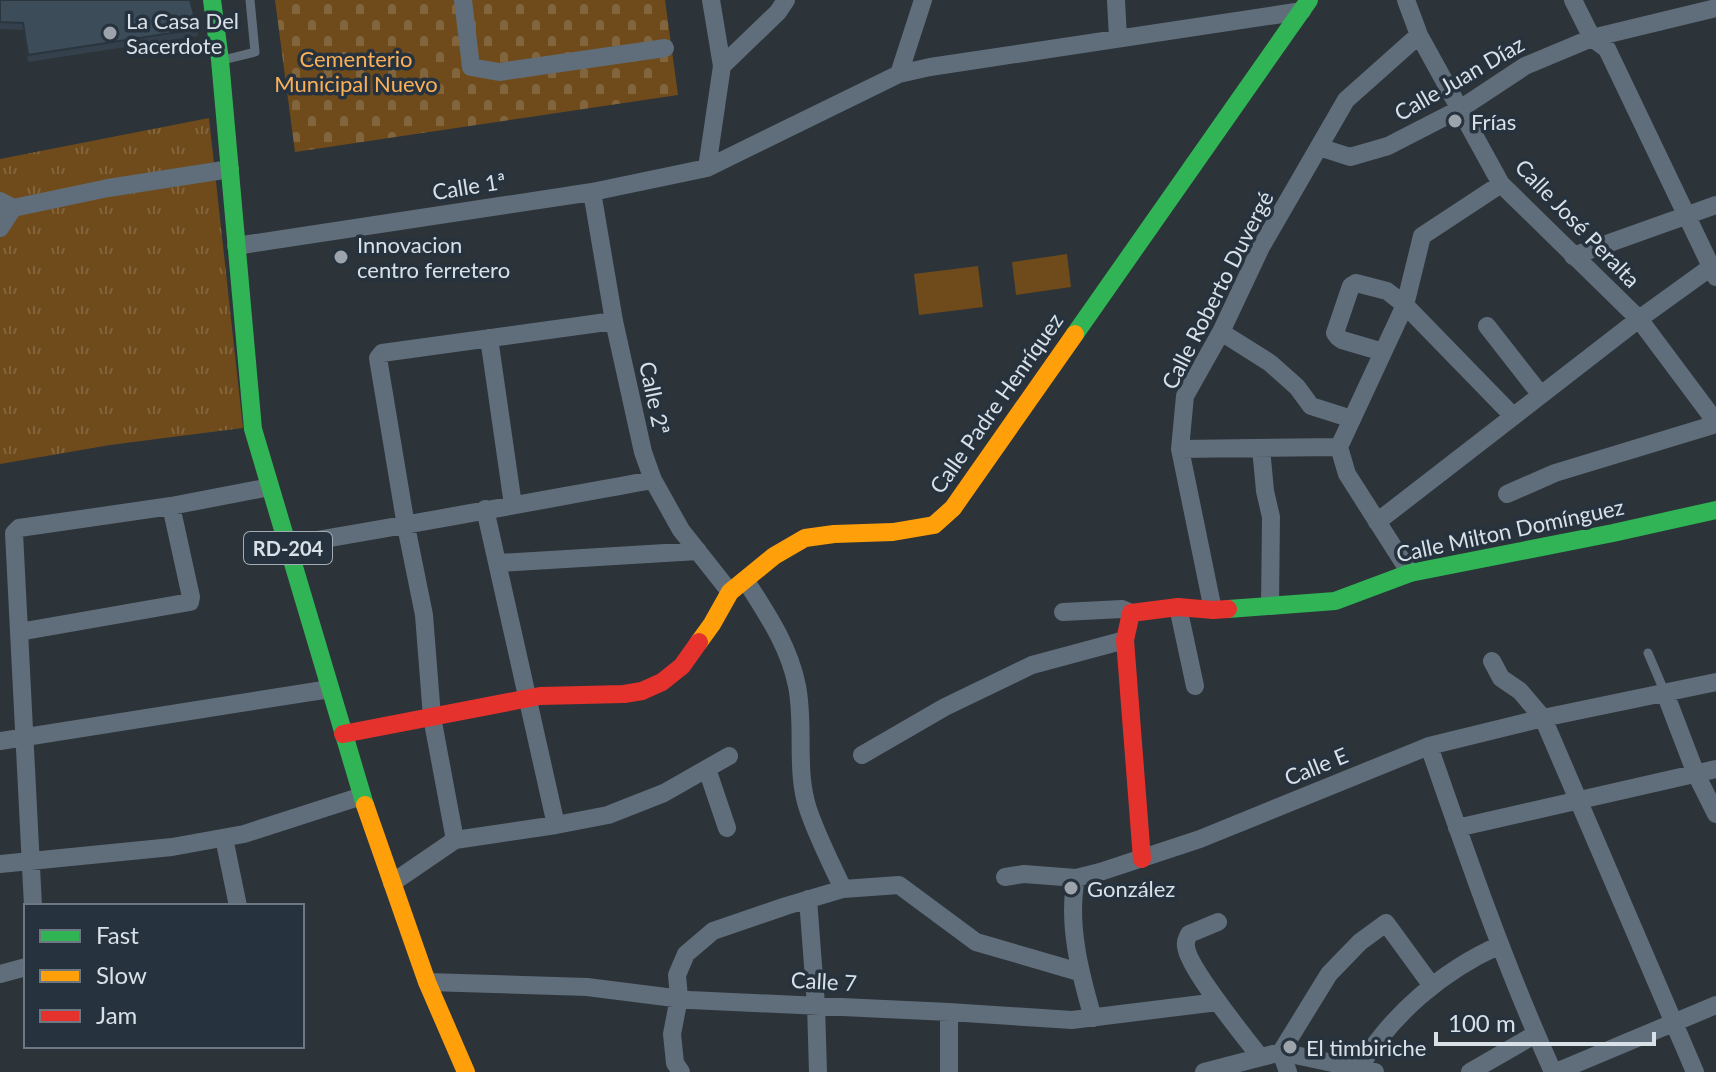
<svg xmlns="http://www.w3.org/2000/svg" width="1716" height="1072" viewBox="0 0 1716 1072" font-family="Lato,sans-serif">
  <defs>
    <pattern id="grass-tufts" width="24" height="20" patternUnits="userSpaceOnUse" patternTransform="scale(2)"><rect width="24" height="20" fill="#6f4b1c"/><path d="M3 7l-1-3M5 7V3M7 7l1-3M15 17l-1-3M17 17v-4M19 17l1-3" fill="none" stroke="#83653d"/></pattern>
    <pattern id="cemetery-stones" width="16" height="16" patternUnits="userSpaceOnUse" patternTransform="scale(2)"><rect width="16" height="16" fill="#6f4b1c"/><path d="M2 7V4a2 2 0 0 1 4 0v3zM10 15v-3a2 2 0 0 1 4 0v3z" fill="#83653d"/></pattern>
  </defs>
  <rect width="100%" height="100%" fill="#2c3339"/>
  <!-- grass -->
  <path fill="url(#grass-tufts)" d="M209,118L243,428L110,445L0,464V159Z"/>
  <!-- cemetery -->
  <path fill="url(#cemetery-stones)" d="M275,0H665L678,95L295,152Z"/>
  <!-- green -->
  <path fill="#6f4b1c" d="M1067,254L1071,287L1016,295L1012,262Z
    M978,266L983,307L919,315L914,274Z"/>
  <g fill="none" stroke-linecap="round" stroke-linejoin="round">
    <!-- lane -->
    <path stroke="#606d7a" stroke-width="9" d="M223,60L255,52L250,0
      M1648,653L1665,693"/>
    <!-- street -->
    <path stroke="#606d7a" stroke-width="18" d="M463,0L471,67L499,72L665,48
      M711,0L722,66
      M786,0L778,12L722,66L707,168L899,74L930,67L1302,11
      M1116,0L1118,38
      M1406,0L1419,35L1501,184L1639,319L1716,422
      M1573,0L1592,38L1607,49L1716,277
      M899,74L923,0
      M1319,147L1350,157L1388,146L1460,109L1525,66L1592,38L1716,8
      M592,192L614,321L643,452L653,480L681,530L730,592
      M0,201L13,208L108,188L230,169
      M0,228L13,208
      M236,246L592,192L707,168
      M1573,256L1716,205
      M1487,326L1541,395
      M1221,332L1270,363L1297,387L1311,406L1352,419
      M489,338L513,505
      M1383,352L1342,340L1338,337L1335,333L1351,286L1356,283L1387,291L1405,305L1513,416
      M1261,448L1265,491L1271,517L1270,606
      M1180,449L1339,447
      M1507,494L1555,473L1716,424
      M485,509L556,825
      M1377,522L1639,319L1711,267
      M287,545C409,525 531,502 653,480
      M498,563L698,551
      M1410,573L1347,474L1339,447L1405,305L1422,236L1501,184
      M746,581C767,614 789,646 797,686C805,726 795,770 808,809C817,836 831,863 843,889
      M1178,607L1195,686
      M1213,610L1180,449L1185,396L1221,332L1261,247L1346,100L1419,35
      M1063,612L1122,609L1131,613
      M19,632L190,602L191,597L171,506
      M1492,661L1501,678L1520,691L1543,718L1695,1072
      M1665,693L1696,774L1716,814
      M0,741L330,689
      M1429,746C1467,856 1505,966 1553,1072
      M862,755L945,707L1032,665L1125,640
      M707,769L727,828
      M1457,828L1716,769
      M224,838L238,906
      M455,840L432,717L424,615L406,526L378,358L382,353L614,321
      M0,864L172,847L244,834L362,796
      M1005,877L1024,874L1076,878
      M392,883L455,840L556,825L608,815L664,793L729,756
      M808,899L816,1005L818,1072
      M33,906L14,533L19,528L171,506L270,487
      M1218,922L1189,934C1187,939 1185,941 1186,946C1187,967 1245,1037 1260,1057
      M0,974L26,967
      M427,982L587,987L690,1000L949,1012L1072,1020L1218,1002
      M949,1012V1072
      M1093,1018C1080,973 1067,924 1076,878L1100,872L1200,839L1429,746L1543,718L1716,682
      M1359,1068C1392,1014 1442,971 1500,945
      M681,1072L675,1063L672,1034L679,998L677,975L686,954L713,931L786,906L843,889L899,885L976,942L1079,972
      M1204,1072L1281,1052L1375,1072
      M1288,1072L1281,1052L1329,974L1360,942L1386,923L1432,986
      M1470,1072L1536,1034
      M1556,1072L1716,1005"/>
    <!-- fast -->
    <path stroke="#30b455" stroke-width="18" d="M212,0L220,60L253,429L365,805
      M1075,334L1309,0
      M1228,609L1335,601L1410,573L1613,533L1716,510"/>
    <!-- slow -->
    <path stroke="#ff9f0a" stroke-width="18" d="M699,642L712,624L730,592L774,556L805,538L834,534L893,532L934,525L953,508L1075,334
      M365,805L427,982L466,1072"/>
    <!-- jam -->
    <path stroke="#e5322d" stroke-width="18" d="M343,734L540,696L624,694L642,691L662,682L682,666L699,642
      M1142,859L1125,640L1131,613L1178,607L1213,610L1228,609"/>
  </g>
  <!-- wall -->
  <path fill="#34414d" d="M0,0L198,29V36L28,62L23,30L0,29Z"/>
  <!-- building -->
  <path fill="#3c4c59" stroke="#2a353e" stroke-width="2" d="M0,0H190L198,29L28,55L23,23L0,22Z"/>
  <!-- markers -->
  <g fill="#9ca3ab" stroke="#26333f" stroke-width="3">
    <circle cx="110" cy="33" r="8"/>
    <circle cx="1455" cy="121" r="8"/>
    <circle cx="341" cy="257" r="8"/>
    <circle cx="1071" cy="888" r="8"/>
    <circle cx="1290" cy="1047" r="8"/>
  </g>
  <g text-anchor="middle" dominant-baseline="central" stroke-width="7" stroke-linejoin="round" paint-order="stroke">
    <!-- shield labels -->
    <rect fill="#26333f" stroke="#a3acb5" stroke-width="2" x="244" y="532" width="88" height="32" rx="6"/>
    <g font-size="20" font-weight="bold" fill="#d8e0e8">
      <text x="288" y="548">RD-204</text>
    </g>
    <!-- poi labels -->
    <g font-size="22" fill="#d8e0e8" stroke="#26333f" text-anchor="start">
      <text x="126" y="20">La Casa Del<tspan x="126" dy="25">Sacerdote</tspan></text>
      <text x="1471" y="121">Frías</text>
      <text x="357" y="244">Innovacion<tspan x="357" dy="25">centro ferretero</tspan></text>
      <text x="1087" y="888">González</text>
      <text x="1306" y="1047">El timbiriche</text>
    </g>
    <!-- park labels -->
    <g font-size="22" fill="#fbb057" stroke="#26333f">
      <text x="356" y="58">Cementerio<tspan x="356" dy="25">Municipal Nuevo</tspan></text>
    </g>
    <!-- street labels -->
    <g font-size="22" fill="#d8e0e8" stroke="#26333f">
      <text transform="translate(1459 78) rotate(-30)">Calle Juan Díaz</text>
      <text transform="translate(469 186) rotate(-9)">Calle 1ª</text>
      <text transform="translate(1578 223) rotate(46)">Calle José Peralta</text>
      <text transform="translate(1217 290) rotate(-63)">Calle Roberto Duvergé</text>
      <text transform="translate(655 398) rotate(78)">Calle 2ª</text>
      <text transform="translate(996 403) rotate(-55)">Calle Padre Henríquez</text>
      <text transform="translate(1510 530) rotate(-12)">Calle Milton Domínguez</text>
      <text transform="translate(1316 766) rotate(-22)">Calle E</text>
      <text transform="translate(824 981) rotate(3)">Calle 7</text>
    </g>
  </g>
  <!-- legend -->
  <rect x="24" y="904" width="280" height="144" fill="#26333f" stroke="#6d7883" stroke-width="2"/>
  <rect x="40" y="930" width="40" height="12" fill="#30b455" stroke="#6d7883" stroke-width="2"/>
  <text x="96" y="944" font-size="24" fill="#d8e0e8">Fast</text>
  <rect x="40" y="970" width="40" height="12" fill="#ff9f0a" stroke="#6d7883" stroke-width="2"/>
  <text x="96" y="984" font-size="24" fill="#d8e0e8">Slow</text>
  <rect x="40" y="1010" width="40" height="12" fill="#e5322d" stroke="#6d7883" stroke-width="2"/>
  <text x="96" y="1024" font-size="24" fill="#d8e0e8">Jam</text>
  <!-- scale -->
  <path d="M1436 1032v12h218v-12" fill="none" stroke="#d8e0e8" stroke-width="4"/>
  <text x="1448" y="1032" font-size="24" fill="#d8e0e8" stroke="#26333f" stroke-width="6" paint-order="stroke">100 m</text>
</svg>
